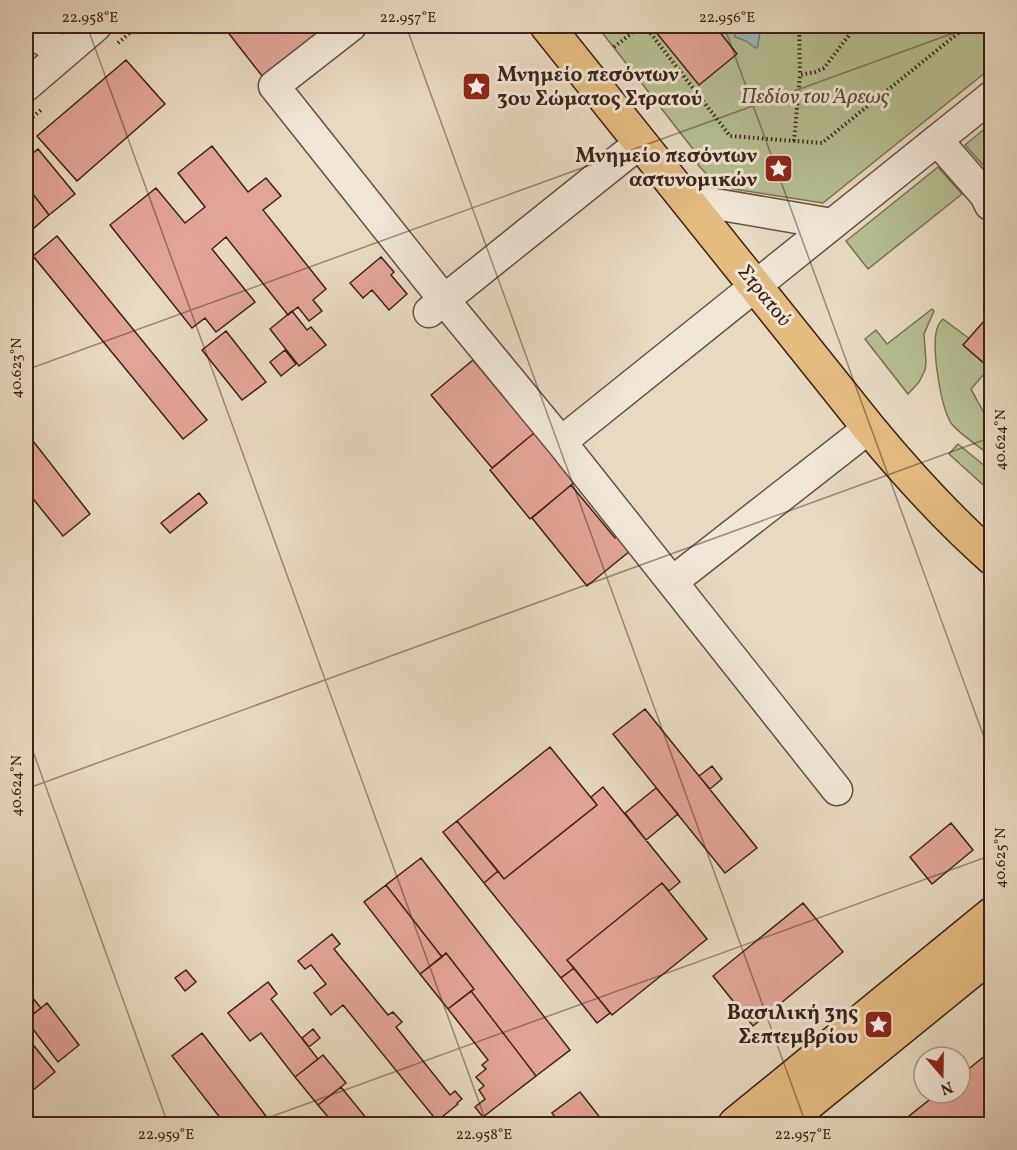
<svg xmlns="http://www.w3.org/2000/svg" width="1017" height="1150" viewBox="0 0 1017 1150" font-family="Vollkorn,serif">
  <rect width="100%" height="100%" fill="#e8d9c1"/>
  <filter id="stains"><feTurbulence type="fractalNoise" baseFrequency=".00333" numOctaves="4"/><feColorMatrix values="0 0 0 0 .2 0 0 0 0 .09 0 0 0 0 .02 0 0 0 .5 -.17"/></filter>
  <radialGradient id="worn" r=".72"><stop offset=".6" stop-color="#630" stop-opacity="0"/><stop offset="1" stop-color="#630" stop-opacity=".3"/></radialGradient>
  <!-- green -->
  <path fill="#b6bf93" stroke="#7a7055" stroke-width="1.5" d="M597,26H991V68L823,203L721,187L715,183L698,165L700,158Z
    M988,126L991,130V174L965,145Z
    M938,167L962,194L868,269L846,241Z
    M932,309L934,311L924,334L926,362L925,370L919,382L908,394L865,339L876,330L887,344Z
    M943,319L970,339L964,346L989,368L971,389L991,426V456C981,448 958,433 951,423C941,407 930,344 938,326C939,323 941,321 943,319Z
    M958,444L991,471V492L949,454Z"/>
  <!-- water -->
  <path fill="#99b9ba" stroke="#757d79" stroke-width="1.5" d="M734,26H763C763,31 759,33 759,38C758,42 759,44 757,48L754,47L746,41L735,37Z"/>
  <!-- building -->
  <path fill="#e3a498" stroke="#3e2217" stroke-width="1.5" d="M223,26H339L266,81Z
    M651,26H715L737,54L699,85Z
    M126,60L165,104L77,181L37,136Z
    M212,146L248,192L266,178L281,196L263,210L326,289L313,300L322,311L309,321L298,307L288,315L226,237L212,249L255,302L216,332L205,318L192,328L110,225L156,188L185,223L205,207L178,173Z
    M38,149L75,194L49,215L26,185V159Z
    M26,185L49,215L26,235Z
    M57,236L207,420L183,439L33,256Z
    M381,257L394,272L391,275L407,294L389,310L372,290L363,298L350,283Z
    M292,311L307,330L311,327L326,345L299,366L270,329Z
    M992,312V370L963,345Z
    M226,331L266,382L242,400L202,350Z
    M285,350L296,364L281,376L270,362Z
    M473,360L534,433L492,468L431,395Z
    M26,432L90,514L63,536L26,490Z
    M534,433L575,482L530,519L490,470Z
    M571,485L615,538L617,536L630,551L587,586L532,518Z
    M199,493L207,503L170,533L161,523Z
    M645,709L757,848L725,873L613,734Z
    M550,747L597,805L504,879L457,821Z
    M712,766L722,779L710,789L699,776Z
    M603,787L680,882L669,891L662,883L567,960L574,968L561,978L484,883L498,871L504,879L597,805L591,797Z
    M656,788L678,814L646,840L625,813Z
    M457,821L498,871L484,883L443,832Z
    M951,823L973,850L932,884L910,857Z
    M421,858L570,1050L536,1076L471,991L474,989L446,953L442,957L386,885Z
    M662,883L707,939L612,1015L567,960Z
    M386,885L442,957L420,974L364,902Z
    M803,903L843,952L753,1026L713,976Z
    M332,934L340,944L334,949L388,1015L393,1012L402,1022L396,1027L450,1095L455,1091L462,1099L457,1103L458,1104L437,1121L343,1005L331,1015L314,993L326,984L311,965L305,969L298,961Z
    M446,953L474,989L448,1009L420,974Z
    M574,968L610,1013L597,1023L561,978Z
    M186,970L196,982L185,991L175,978Z
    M268,982L277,994L271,999L318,1059L295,1077L261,1033L250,1041L228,1013Z
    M471,991L536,1076L483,1117L475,1107L485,1099L479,1090L484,1086L476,1077L486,1069L482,1065L488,1060L448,1009Z
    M32,997L41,1008L29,1017L26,1013V1002Z
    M47,1003L79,1045L58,1062L26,1020Z
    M313,1029L320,1038L309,1047L302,1038Z
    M202,1033L272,1124H225L172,1056Z
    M26,1036L55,1072L26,1096Z
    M992,1050V1124H899L938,1093H960V1076Z
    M323,1055L346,1083L318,1105L295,1077Z
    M341,1087L371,1124H334L318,1105Z
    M580,1092L605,1124H560L552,1113Z"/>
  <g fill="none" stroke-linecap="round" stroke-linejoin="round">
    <defs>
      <path id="minor" d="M351,26L274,86L445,301L561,442L837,790
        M26,30L64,53
        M26,86L96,26
        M937,140L985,195L990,205
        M686,199L832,224
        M429,312L640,143
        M561,442L992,96
        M672,582L869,428"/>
      <path id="major" d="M547,26L869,428C907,474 947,518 992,558
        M735,1124L992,914
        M783,1124L992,954"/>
    </defs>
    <!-- minor casing -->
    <use href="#minor" stroke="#685042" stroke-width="33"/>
    <!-- major casing -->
    <use href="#major" stroke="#3e2217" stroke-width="36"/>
    <!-- path -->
    <path stroke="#3e2217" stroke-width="4" stroke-dasharray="1.5 3" stroke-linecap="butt" d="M645,26L730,136L822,143L967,26
      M799,26L800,75
      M118,43L138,26
      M614,47L641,26
      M26,123L42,109
      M794,141L800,75L815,72L824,68L856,26"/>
    <!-- minor -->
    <use href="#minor" stroke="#f0e6d7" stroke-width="30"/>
    <!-- major -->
    <use href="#major" stroke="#e4bc80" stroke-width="33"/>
  </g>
  <!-- ticks -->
  <path fill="none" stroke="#3e2217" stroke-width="1.5" stroke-opacity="0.45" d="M87,26L487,1124M406,26L806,1124M724,26L992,759M26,370L973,26M26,732L168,1124M26,789L992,437M251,1124L992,855"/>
  <!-- icons -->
  <defs>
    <symbol id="sight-square" viewBox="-11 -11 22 22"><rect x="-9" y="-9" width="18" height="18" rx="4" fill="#8f2418" stroke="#f0e6d7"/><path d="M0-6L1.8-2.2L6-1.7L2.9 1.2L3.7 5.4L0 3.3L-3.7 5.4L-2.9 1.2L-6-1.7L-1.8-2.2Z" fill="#fff"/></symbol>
  </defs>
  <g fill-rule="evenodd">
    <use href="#sight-square" x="460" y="70" width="33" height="33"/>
    <use href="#sight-square" x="762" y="152" width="33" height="33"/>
    <use href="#sight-square" x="862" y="1008" width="33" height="33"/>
  </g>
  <g text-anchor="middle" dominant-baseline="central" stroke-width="6" stroke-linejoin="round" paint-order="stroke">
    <!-- poi labels -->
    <g font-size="21" font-weight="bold" fill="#3e2217" stroke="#f0e6d7" text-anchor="end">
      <text x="497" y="75" text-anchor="start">Μνημείο πεσόντων<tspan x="497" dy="24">3ου Σώματος Στρατού</tspan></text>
      <text x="757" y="156">Μνημείο πεσόντων<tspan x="757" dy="24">αστυνομικών</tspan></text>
      <text x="858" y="1013">Βασιλική 3ης<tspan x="858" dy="24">Σεπτεμβρίου</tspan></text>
    </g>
    <!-- park labels -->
    <g font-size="21" font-style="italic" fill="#5c4936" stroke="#f0e6d7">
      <text x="815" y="97">Πεδίον του Άρεως</text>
    </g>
    <!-- street labels -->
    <g font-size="21" fill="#3e2217" stroke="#f0e6d7">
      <text transform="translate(764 296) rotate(51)">Στρατού</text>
    </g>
  </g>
  <!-- margin -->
  <rect width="1017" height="1150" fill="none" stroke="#e8d9c1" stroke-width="66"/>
  <!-- north arrow -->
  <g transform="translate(942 1075) rotate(160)"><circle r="28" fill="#f0e6d7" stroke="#a9988a" stroke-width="1.5"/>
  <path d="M0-4.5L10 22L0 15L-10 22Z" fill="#8f2418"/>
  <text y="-9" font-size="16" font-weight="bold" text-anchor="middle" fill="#3e2217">N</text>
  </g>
  <rect x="33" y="33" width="951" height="1084" fill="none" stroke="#3e2217" stroke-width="2"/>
  <g font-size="15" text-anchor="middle" fill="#3e2217">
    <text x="90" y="22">22.958°E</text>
    <text x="408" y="22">22.957°E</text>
    <text x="727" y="22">22.956°E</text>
    <text transform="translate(16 368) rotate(-90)" y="5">40.623°N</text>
    <text transform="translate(1000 440) rotate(-90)" y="5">40.624°N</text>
    <text transform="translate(16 786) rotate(-90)" y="5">40.624°N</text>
    <text transform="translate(1000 858) rotate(-90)" y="5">40.625°N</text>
    <text x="166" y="1139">22.959°E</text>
    <text x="484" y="1139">22.958°E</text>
    <text x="803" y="1139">22.957°E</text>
  </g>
  <rect width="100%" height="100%" filter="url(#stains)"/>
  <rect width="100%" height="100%" fill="url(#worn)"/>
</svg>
